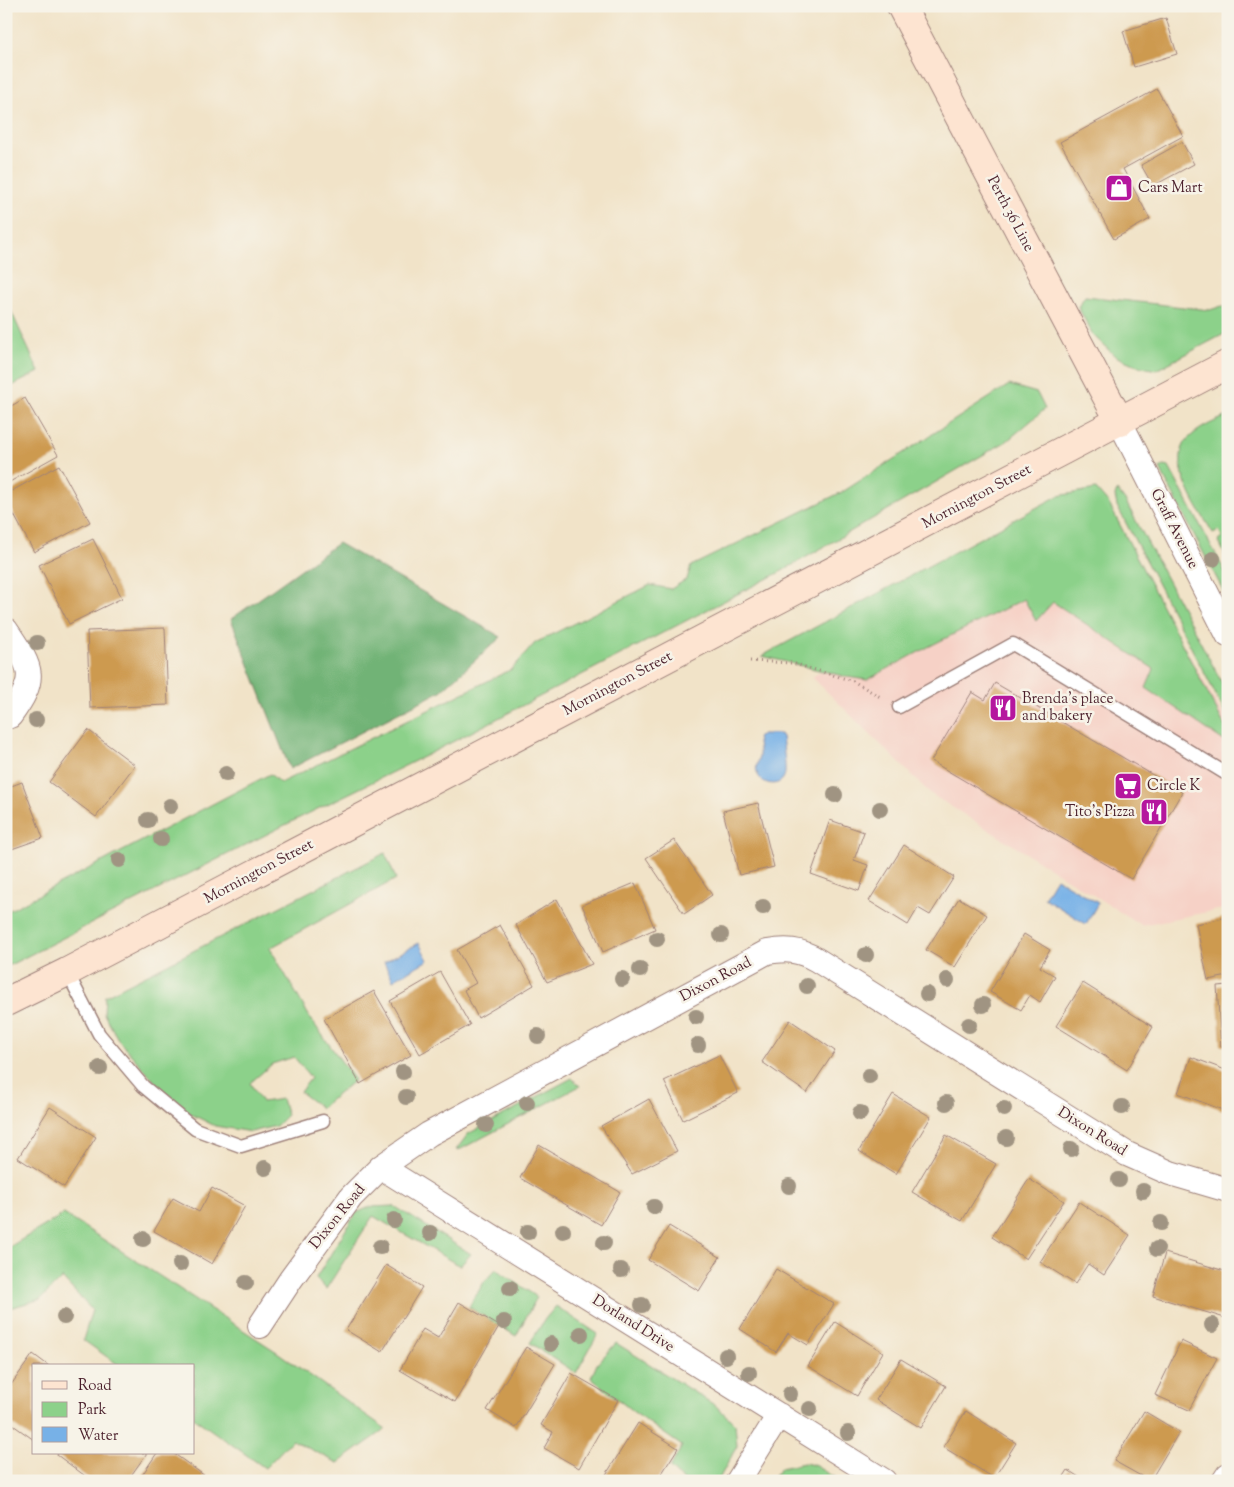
<svg xmlns="http://www.w3.org/2000/svg" width="1234" height="1487" viewBox="0 0 1234 1487" font-family="'Sorts Mill Goudy',serif">
  <rect width="100%" height="100%" fill="#f7f3e8"/>
  <filter id="ink" filterUnits="userSpaceOnUse"><feTurbulence type="fractalNoise" baseFrequency=".02" numOctaves="2"/><feDisplacementMap in="SourceGraphic" scale="10" xChannelSelector="R" yChannelSelector="G"/><feConvolveMatrix kernelMatrix="1 2 1 2 8 2 1 2 1" color-interpolation-filters="sRGB"/></filter>
  <filter id="wash" filterUnits="userSpaceOnUse"><feTurbulence type="fractalNoise" baseFrequency=".0096" numOctaves="4" result="noise"/><feDisplacementMap in="SourceGraphic" scale="20" xChannelSelector="R" yChannelSelector="G"/><feGaussianBlur stdDeviation="1.12" result="paint"/><feColorMatrix in="noise" values="0 0 0 0 0 0 0 0 0 0 0 0 0 0 0 0 0 1.4 0 .05"/><feComposite in="paint" operator="in"/></filter>
  <g filter="url(#wash)">
    <rect width="100%" height="100%" fill="#f1e3c8"/>
    <!-- built -->
    <path fill="#f6d1c6" d="M1105,509L1228,723V908L1141,925L931,794L812,677Z"/>
    <!-- green -->
    <path fill="#8cd18a" stroke="#6b785a" d="M1085,296L1210,310L1222,306L1228,307V332L1156,370L1138,366L1115,356L1093,335L1078,307Z
      M6,300L39,372L6,389Z
      M1009,385L1037,393L1045,409L1007,441L784,570L431,753L283,826L6,967V912L270,774L280,783L512,669L535,643L650,585L671,589L687,579L691,566L844,491Z
      M1228,416V561L1218,540L1222,537L1219,530L1213,533C1200,511 1163,460 1191,436C1201,427 1215,421 1228,416Z
      M1163,466L1169,467L1228,577V600L1163,475L1160,468Z
      M1096,489L1109,504L1228,732V741H1224L1146,688L1154,669L1053,602L1036,621L1024,599L928,647L867,680L847,677L762,656L1058,496Z
      M1117,490L1126,502L1228,694V718L1117,506L1115,496Z
      M385,853L396,879L270,948L312,1021L355,1080L321,1108L300,1092L311,1078L294,1057L272,1064L250,1083L262,1102L282,1099L287,1115L276,1126L251,1132L215,1126L189,1113L170,1099L119,1041L104,1014L105,996Z
      M572,1078L580,1086L461,1149L456,1150L468,1134Z
      M394,1206L471,1254L460,1266L373,1216L326,1289L316,1278L356,1213L370,1207Z
      M64,1214L277,1352L386,1429L338,1463L292,1440L265,1468L194,1418V1366H120L83,1340L92,1310L62,1278L41,1299L6,1309V1249Z
      M496,1269L537,1297L516,1336L469,1307L484,1282Z
      M556,1306L598,1334L576,1373L530,1343L545,1319Z
      M616,1343L716,1406L735,1424L737,1446L718,1481H684L670,1468L682,1446L635,1413L591,1378L597,1364Z
      M804,1463L814,1465L840,1481H770L781,1468Z"/>
    <!-- forest -->
    <path fill="#71b376" stroke="#5e6950" d="M338,543L501,637L441,691L290,769L231,619Z"/>
    <!-- water -->
    <path fill="#77b1e7" stroke="#606889" d="M762,734H780L782,737C783,746 786,765 785,773C783,789 760,786 757,772C755,767 758,763 759,757C760,751 758,744 757,737Z
      M1056,878L1098,903L1086,924L1044,898Z
      M419,943L428,960L393,980L384,962Z"/>
    <g id="blocks">
      <!-- building -->
      <path fill="#cd9a50" d="M1166,18L1177,54L1134,67L1123,31Z
        M1157,89L1183,136L1123,169L1150,219L1114,239L1060,142Z
        M1182,142L1194,164L1153,186L1141,165Z
        M25,398L58,455L6,484V409Z
        M59,465L90,522L34,552L6,500V494Z
        M93,539L122,598L69,624L39,565Z
        M165,628L168,705L90,708L87,631Z
        M995,683L1182,792L1131,879L931,761L972,692L985,700Z
        M88,730L135,765L96,817L49,782Z
        M22,782L43,838L6,851V788Z
        M758,803L774,867L739,875L723,811Z
        M830,820L864,832L854,860L868,865L859,891L811,874Z
        M674,840L712,895L684,914L646,858Z
        M904,845L954,877L930,915L918,908L908,925L869,901Z
        M635,883L655,929L603,952L582,905Z
        M959,898L987,915L955,967L926,950Z
        M557,899L592,964L547,982L516,925Z
        M1228,917V976L1208,980L1196,924Z
        M500,925L534,985L478,1018L464,990L476,983L457,950Z
        M1024,934L1050,950L1040,967L1055,976L1040,1002L1030,995L1021,1010L990,992Z
        M440,972L470,1025L420,1054L390,1001Z
        M1083,983L1153,1027L1127,1070L1056,1026Z
        M1228,985V1046H1221L1217,986Z
        M374,991L411,1055L360,1084L324,1019Z
        M790,1020L835,1051L807,1093L762,1062Z
        M719,1055L738,1093L683,1120L664,1081Z
        M1191,1057L1228,1071V1112L1178,1093Z
        M893,1094L931,1117L896,1174L859,1151Z
        M649,1099L677,1151L632,1174L601,1126Z
        M50,1107L96,1137L64,1187L18,1158Z
        M946,1135L996,1164L962,1221L912,1192Z
        M539,1145L620,1192L601,1225L520,1178Z
        M1029,1179L1064,1201L1026,1259L992,1237Z
        M212,1188L245,1206L212,1264L154,1231L173,1198L199,1212Z
        M1079,1202L1130,1235L1104,1275L1088,1264L1075,1284L1040,1262Z
        M669,1226L720,1257L699,1291L648,1260Z
        M1165,1253L1228,1272V1319L1153,1296Z
        M386,1265L422,1287L382,1352L346,1330Z
        M776,1269L834,1304L808,1345L788,1333L776,1352L740,1329Z
        M459,1302L499,1326L455,1402L400,1370L423,1329L438,1338Z
        M835,1322L883,1352L857,1396L808,1366Z
        M1181,1341L1217,1358L1189,1410L1155,1395Z
        M526,1347L555,1364L516,1428L487,1410Z
        M33,1354L49,1366H34V1440L6,1420V1392Z
        M901,1359L946,1386L921,1428L876,1400Z
        M571,1373L618,1400L579,1468L544,1448L553,1432L541,1425Z
        M966,1411L1016,1443L994,1478L943,1447Z
        M1144,1411L1179,1432L1150,1481L1114,1461Z
        M638,1423L678,1448L657,1481H602Z
        M58,1453H147L127,1481H92L57,1455Z
        M157,1453H173L212,1481H138Z
        M1068,1470L1085,1481H1061Z"/>
    </g>
  </g>
  <g filter="url(#ink)">
    <use href="#blocks" fill-opacity="0" stroke="#9e817a" stroke-width="1"/>
    <g fill="none" stroke-linecap="round" stroke-linejoin="round">
      <defs>
        <path id="lane" d="M899,707L1013,644L1225,773L1228,772
          M67,972L99,1034L143,1086L195,1129L241,1146L323,1121"/>
        <path id="street" d="M1120,422L1228,635
          M6,630C32,669 39,676 10,716L6,717
          M381,1167L884,1481
          M260,1326L291,1279L351,1197L381,1167L429,1134L767,952C786,949 799,949 817,960L1127,1154L1170,1173L1228,1190
          M738,1481L779,1415
          M1224,1481L1228,1475"/>
        <path id="secondary" d="M901,6L1120,422
          M6,1002L67,972L1228,364"/>
      </defs>
      <!-- lane casing -->
      <use href="#lane" stroke="#9e817a" stroke-width="15"/>
      <!-- street casing -->
      <use href="#street" stroke="#9e817a" stroke-width="26"/>
      <!-- secondary casing -->
      <use href="#secondary" stroke="#9e817a" stroke-width="30"/>
      <!-- path -->
      <path stroke="#9e817a" stroke-width="3" stroke-dasharray="1 4" stroke-linecap="butt" d="M750,661L792,663L853,681L882,698"/>
      <!-- lane -->
      <use href="#lane" stroke="#fff" stroke-width="12"/>
      <!-- street -->
      <use href="#street" stroke="#fff" stroke-width="24"/>
      <!-- secondary -->
      <use href="#secondary" stroke="#fde4d1" stroke-width="28"/>
    </g>
    <!-- trees -->
    <g fill="#a09482">
      <circle cx="1213" cy="559" r="8"/>
      <circle cx="37" cy="643" r="8"/>
      <circle cx="36" cy="720" r="8"/>
      <circle cx="226" cy="774" r="8"/>
      <circle cx="835" cy="795" r="8"/>
      <circle cx="170" cy="806" r="8"/>
      <circle cx="880" cy="809" r="8"/>
      <circle cx="148" cy="820" r="8"/>
      <circle cx="161" cy="839" r="8"/>
      <circle cx="119" cy="860" r="8"/>
      <circle cx="763" cy="907" r="8"/>
      <circle cx="721" cy="935" r="8"/>
      <circle cx="657" cy="939" r="8"/>
      <circle cx="866" cy="955" r="8"/>
      <circle cx="640" cy="970" r="8"/>
      <circle cx="622" cy="979" r="8"/>
      <circle cx="947" cy="980" r="8"/>
      <circle cx="807" cy="986" r="8"/>
      <circle cx="927" cy="994" r="8"/>
      <circle cx="983" cy="1005" r="8"/>
      <circle cx="696" cy="1017" r="8"/>
      <circle cx="969" cy="1025" r="8"/>
      <circle cx="538" cy="1036" r="8"/>
      <circle cx="698" cy="1045" r="8"/>
      <circle cx="100" cy="1068" r="8"/>
      <circle cx="403" cy="1072" r="8"/>
      <circle cx="869" cy="1076" r="8"/>
      <circle cx="406" cy="1097" r="8"/>
      <circle cx="527" cy="1103" r="8"/>
      <circle cx="946" cy="1103" r="8"/>
      <circle cx="1122" cy="1107" r="8"/>
      <circle cx="1004" cy="1109" r="8"/>
      <circle cx="860" cy="1113" r="8"/>
      <circle cx="486" cy="1125" r="8"/>
      <circle cx="1006" cy="1138" r="8"/>
      <circle cx="1071" cy="1149" r="8"/>
      <circle cx="265" cy="1168" r="8"/>
      <circle cx="1119" cy="1180" r="8"/>
      <circle cx="789" cy="1186" r="8"/>
      <circle cx="1143" cy="1191" r="8"/>
      <circle cx="654" cy="1207" r="8"/>
      <circle cx="394" cy="1220" r="8"/>
      <circle cx="1161" cy="1223" r="8"/>
      <circle cx="563" cy="1231" r="8"/>
      <circle cx="528" cy="1232" r="8"/>
      <circle cx="430" cy="1233" r="8"/>
      <circle cx="143" cy="1239" r="8"/>
      <circle cx="604" cy="1243" r="8"/>
      <circle cx="380" cy="1247" r="8"/>
      <circle cx="1157" cy="1249" r="8"/>
      <circle cx="180" cy="1264" r="8"/>
      <circle cx="621" cy="1270" r="8"/>
      <circle cx="246" cy="1283" r="8"/>
      <circle cx="510" cy="1288" r="8"/>
      <circle cx="642" cy="1305" r="8"/>
      <circle cx="64" cy="1317" r="8"/>
      <circle cx="504" cy="1322" r="8"/>
      <circle cx="1212" cy="1325" r="8"/>
      <circle cx="581" cy="1334" r="8"/>
      <circle cx="551" cy="1344" r="8"/>
      <circle cx="726" cy="1356" r="8"/>
      <circle cx="749" cy="1373" r="8"/>
      <circle cx="790" cy="1394" r="8"/>
      <circle cx="810" cy="1409" r="8"/>
      <circle cx="848" cy="1433" r="8"/>
    </g>
  </g>
  <!-- icons -->
  <defs>
    <symbol id="shop-square" viewBox="-11 -11 22 22"><rect x="-9" y="-9" width="18" height="18" rx="4" fill="#b5179e" stroke="#f7f3e8"/><path d="M-5-2.5h2.3a2.7 3.5 0 0 1 5.4 0H5L5.5 6h-11ZM-1.5-2.5h3a1.5 2.3 0 0 0-3 0Z" fill="#fff"/></symbol>
    <symbol id="restaurant-square" viewBox="-11 -11 22 22"><rect x="-9" y="-9" width="18" height="18" rx="4" fill="#b5179e" stroke="#f7f3e8"/><path d="M-5-6h1v4h1v-4h1v4h1v-4h1v5L-1.5 .5V6h-2V.5L-5-1ZM5-6V6H3V1.5H1.5Q1.5-4 5-6Z" fill="#fff"/></symbol>
    <symbol id="supermarket-square" viewBox="-11 -11 22 22"><rect x="-9" y="-9" width="18" height="18" rx="4" fill="#b5179e" stroke="#f7f3e8"/><path d="M-6-5.5h2.5l.6 2H6L4.5 2H-2.5L-4.4-4H-6ZM-1.5 3.2a1.3 1.3 0 1 0 .1 0ZM3 3.2a1.3 1.3 0 1 0 .1 0Z" fill="#fff"/></symbol>
  </defs>
  <g fill-rule="evenodd">
    <use href="#shop-square" x="1103" y="172" width="32" height="32"/>
    <use href="#restaurant-square" x="987" y="692" width="32" height="32"/>
    <use href="#supermarket-square" x="1112" y="770" width="32" height="32"/>
    <use href="#restaurant-square" x="1138" y="796" width="32" height="32"/>
  </g>
  <g text-anchor="middle" dominant-baseline="central" stroke-width="5" stroke-linejoin="round" paint-order="stroke">
    <!-- poi labels -->
    <g font-size="15" fill="#4a1f2b" stroke="#f7f3e8" text-anchor="start">
      <text x="1138" y="188">Cars Mart</text>
      <text x="1022" y="699">Brenda's place<tspan x="1022" dy="17">and bakery</tspan></text>
      <text x="1147" y="786">Circle K</text>
      <text x="1135" y="812" text-anchor="end">Tito's Pizza</text>
    </g>
    <!-- street labels -->
    <g font-size="15" fill="#4a1f2b" stroke="#f7f3e8">
      <text transform="translate(1010 214) rotate(62)">Perth 36 Line</text>
      <text transform="translate(977 497) rotate(-28)">Mornington Street</text>
      <text transform="translate(1174 529) rotate(63)">Graff Avenue</text>
      <text transform="translate(618 684) rotate(-28)">Mornington Street</text>
      <text transform="translate(259 872) rotate(-28)">Mornington Street</text>
      <text transform="translate(716 980) rotate(-28)">Dixon Road</text>
      <text transform="translate(1092 1132) rotate(32)">Dixon Road</text>
      <text transform="translate(338 1217) rotate(-51)">Dixon Road</text>
      <text transform="translate(633 1324) rotate(32)">Dorland Drive</text>
    </g>
  </g>
  <!-- margin -->
  <rect width="1234" height="1487" fill="none" stroke="#f7f3e8" stroke-width="25"/>
  <!-- legend -->
  <rect x="32" y="1364" width="162" height="90" fill="#f7f3e8" stroke="#b29e9c"/>
  <rect x="42" y="1381" width="25" height="8" fill="#fde4d1" stroke="#b29e9c"/>
  <text x="78" y="1390" font-size="15" fill="#4a1f2b">Road</text>
  <rect x="42" y="1402" width="25" height="15" fill="#8cd18a" stroke="#b29e9c"/>
  <text x="78" y="1414" font-size="15" fill="#4a1f2b">Park</text>
  <rect x="42" y="1427" width="25" height="15" fill="#77b1e7" stroke="#b29e9c"/>
  <text x="78" y="1440" font-size="15" fill="#4a1f2b">Water</text>
</svg>
